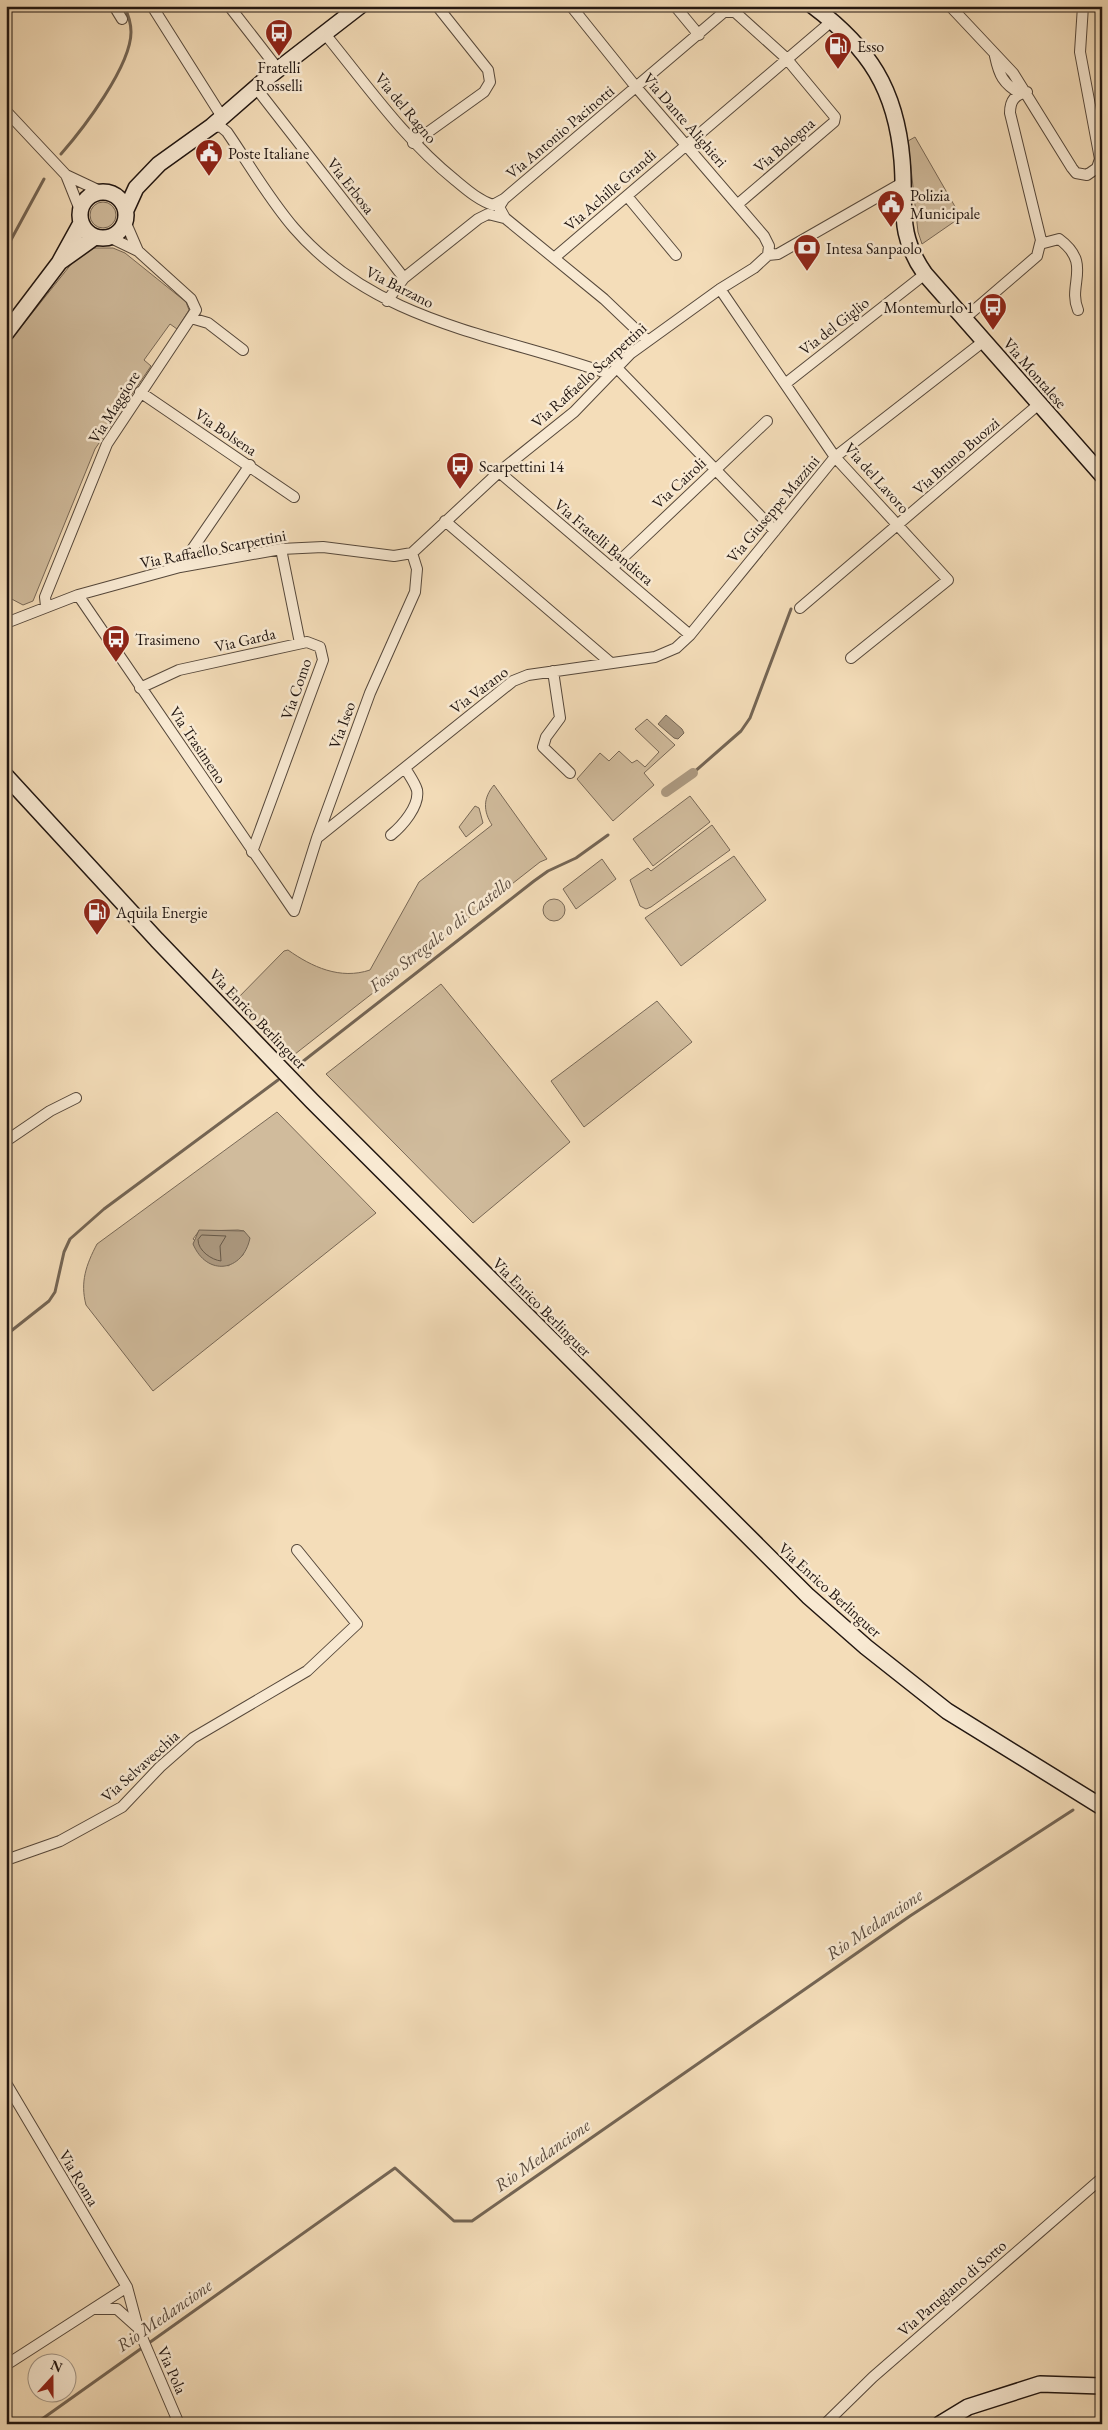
<svg xmlns="http://www.w3.org/2000/svg" width="1108" height="2430" viewBox="0 0 1108 2430" font-family="'EB Garamond',serif">
  <rect width="100%" height="100%" fill="#f4ddb9"/>
  <filter id="stains"><feTurbulence type="fractalNoise" baseFrequency=".004" numOctaves="4"/><feColorMatrix values="0 0 0 0 .2 0 0 0 0 .09 0 0 0 0 .02 0 0 0 .5 -.17"/></filter>
  <radialGradient id="worn" r=".72"><stop offset=".6" stop-color="#630" stop-opacity="0"/><stop offset="1" stop-color="#630" stop-opacity=".3"/></radialGradient>
  <!-- green -->
  <path fill="#d0bb9c" stroke="#786856" fill-rule="evenodd" d="M915,137L961,217L922,244L918,232L908,141Z
    M90 215a13 13 0 1 1 26 0a13 13 0 1 1-26 0Z
    M91,248H113L125,253L186,302L189,310L177,329L170,324L144,360L151,366L95,449L33,601L23,605L6,596L8,503L6,495V346L76,258Z
    M647,719L675,745L644,773L654,785L613,821L577,779L600,753L609,761L619,751L632,763L637,760L645,767L659,752L635,729Z
    M494,785L547,859L540,862L290,1058L234,1002L284,951L288,950C312,967 340,980 370,970L419,882L492,825C483,811 483,798 494,785Z
    M690,796L710,822L653,866L633,839Z
    M475,806L479,808L483,823L466,837L459,827Z
    M712,825L730,850L651,907L646,909L640,906L630,880L648,868L651,871Z
    M734,856L766,900L681,966L645,918Z
    M602,859L616,879L576,909L563,889Z
    M543 910a11 11 0 1 1 22 0a11 11 0 1 1-22 0Z
    M441,984L570,1142L473,1223L326,1074Z
    M657,1001L692,1042L584,1127L551,1081Z
    M277,1112L376,1213L153,1391L86,1305C80,1282 86,1265 97,1244ZM238,1230L244,1231L243,1255L228,1266L193,1239L199,1231Z"/>
  <!-- water -->
  <path fill="#ac9980" stroke="#746554" d="M666,715L682,729L684,733L678,739L674,738L658,724Z
    M199,1230L244,1231L250,1238C243,1272 207,1277 193,1244Z"/>
  <g fill="none" stroke-linecap="round" stroke-linejoin="round">
    <!-- shore -->
    <path stroke="#665848" stroke-width="1" d="M202,1235L226,1236L220,1246L221,1261C212,1260 198,1251 198,1240Z"/>
    <!-- stream -->
    <path stroke="#746554" stroke-width="3" d="M61,154C83,129 131,66 131,32C131,23 128,14 124,6
      M6,249L44,179
      M693,773L741,731L750,718L791,609
      M297,1066L534,881L548,871L576,858L608,835
      M6,1335L49,1301L55,1292L64,1252L70,1239L104,1209L278,1080
      M1101,1791H1102
      M35,2424L395,2168L454,2221H472L910,1916L1073,1810"/>
    <!-- canal -->
    <path stroke="#ac9980" stroke-width="10" d="M666,792L693,773"/>
    <defs>
      <path id="street" d="M114,6L122,19
        M152,6L219,112
        M229,6L278,69
        M571,6L636,87L764,236L769,246L768,255
        M675,6L699,35
        M950,6L1013,73L1072,168L1076,173L1087,175L1097,168L1100,159L1080,52L1083,6
        M325,34C366,84 404,139 455,180C466,189 478,200 493,205L504,199L724,12H735L786,58L835,117L834,122L738,204
        M995,56C999,75 1003,84 1021,94
        M256,88L404,278
        M6,111L66,175L100,191
        M212,126L221,127L227,132C249,164 269,199 294,228C377,324 497,334 609,374
        M413,143L484,92L490,82L488,70L437,6
        M66,175L80,210
        M627,196L676,255
        M504,199L499,207L505,218L604,299L647,340
        M125,221L138,251
        M1040,244L1059,239C1093,264 1067,284 1078,310
        M554,258L833,20
        M720,289L835,457L948,580L851,658
        M387,301L404,278L478,219L488,214L504,218
        M191,318L208,323L243,350
        M965,318L1037,256L1041,240L1010,113C1010,100 1015,95 1027,92
        M616,367L775,531
        M785,384L925,274
        M140,392L294,497
        M499,472L690,635
        M445,521L611,663
        M281,549L300,643
        M180,567L250,465
        M612,568L767,421
        M78,595L294,911
        M46,606L45,597L107,444L196,310L191,299L138,251L109,237
        M800,608L1039,404
        M6,623L78,595L180,567L281,549L323,547L394,556L412,553L499,472L574,412L630,354L720,289L754,268L768,255L778,254L902,183
        M553,671L560,718L546,737L543,747L570,773
        M140,688L179,670L307,642L320,647L323,660L252,852
        M391,835C402,826 420,806 417,790C415,783 409,775 405,768
        M317,838L513,681L528,675L655,657L676,648L690,635L835,457L984,341
        M294,911L317,838L370,693L415,592L417,569L412,553
        M6,1141L50,1111L76,1098
        M6,1860L60,1841L122,1807L160,1767L193,1738L307,1671L357,1624L297,1550
        M6,2083L127,2287L138,2328L179,2424
        M95,2309H117L136,2326
        M6,2365L127,2287
        M825,2424L873,2377L1102,2178"/>
      <path id="secondary" d="M813,6C869,48 896,89 902,160C906,206 896,233 925,274L1102,475
        M80 215a23 23 0 1 1 46 0a23 23 0 1 1-46 0Z
        M126,210L136,188L159,164L212,126L267,78L360,6
        M60,262L95,237
        M6,333L59,263L81,223
        M6,776L157,940L312,1101L808,1596L866,1647L947,1711L1102,1807
        M940,2424L968,2407L1040,2384L1102,2386"/>
    </defs>
    <!-- street casing -->
    <use href="#street" stroke="#56483b" stroke-width="12"/>
    <!-- secondary casing -->
    <use href="#secondary" stroke="#211611" stroke-width="18"/>
    <!-- street -->
    <use href="#street" stroke="#f8e9d2" stroke-width="10"/>
    <!-- secondary -->
    <use href="#secondary" stroke="#f8e9d2" stroke-width="15"/>
  </g>
  <!-- icons -->
  <defs>
    <symbol id="bus-pin" viewBox="-11 -11 22 30"><path d="M0 17L-7.5 6A9.5 9.5 0 1 1 7.5 6Z" fill="#8f2418" stroke="#f8e9d2"/><path d="M-5-6H5V4H4V6H2V4H-2V6H-4V4H-5ZM-3.5-4V0h7V-4ZM-3.5 1.2v1.5H-2V1.2ZM2 1.2v1.5H3.5V1.2Z" fill="#fff"/></symbol>
    <symbol id="fuel-pin" viewBox="-11 -11 22 30"><path d="M0 17L-7.5 6A9.5 9.5 0 1 1 7.5 6Z" fill="#8f2418" stroke="#f8e9d2"/><path d="M-5.5-6h7V0h2V4h1.3V-2.5L3-4.5l.8-.8L6-3V5H2.5V1h-1V6h-7ZM-4.2-4.7v3.2H.2V-4.7Z" fill="#fff"/></symbol>
    <symbol id="civic-pin" viewBox="-11 -11 22 30"><path d="M0 17L-7.5 6A9.5 9.5 0 1 1 7.5 6Z" fill="#8f2418" stroke="#f8e9d2"/><path d="M-.6-6.5H3V-4.5H.6V-3L4-1V1h2V6H-6V1h2V-1L-.6-3ZM-1.2 2.5V6h2.4V2.5Z" fill="#fff"/></symbol>
    <symbol id="bank-pin" viewBox="-11 -11 22 30"><path d="M0 17L-7.5 6A9.5 9.5 0 1 1 7.5 6Z" fill="#8f2418" stroke="#f8e9d2"/><path d="M-6-4H6V4H-6ZM0-2.3a2.3 2.3 0 1 0 0 4.6a2.3 2.3 0 1 0 0-4.6Z" fill="#fff"/></symbol>
  </defs>
  <g fill-rule="evenodd">
    <use href="#bus-pin" x="263" y="17" width="32" height="43"/>
    <use href="#fuel-pin" x="822" y="30" width="32" height="43"/>
    <use href="#civic-pin" x="193" y="137" width="32" height="43"/>
    <use href="#civic-pin" x="875" y="188" width="32" height="43"/>
    <use href="#bank-pin" x="791" y="232" width="32" height="43"/>
    <use href="#bus-pin" x="977" y="291" width="32" height="43"/>
    <use href="#bus-pin" x="444" y="450" width="32" height="43"/>
    <use href="#bus-pin" x="100" y="623" width="32" height="43"/>
    <use href="#fuel-pin" x="81" y="896" width="32" height="43"/>
  </g>
  <g text-anchor="middle" dominant-baseline="central" stroke-width="5" stroke-linejoin="round" paint-order="stroke">
    <!-- poi labels -->
    <g font-size="16" fill="#211611" stroke="#f8e9d2" text-anchor="start">
      <text x="857" y="46">Esso</text>
      <text x="279" y="67" text-anchor="middle">Fratelli<tspan x="279" dy="18">Rosselli</tspan></text>
      <text x="228" y="153">Poste Italiane</text>
      <text x="910" y="195">Polizia<tspan x="910" dy="18">Municipale</tspan></text>
      <text x="826" y="248">Intesa Sanpaolo</text>
      <text x="974" y="307" text-anchor="end">Montemurlo 1</text>
      <text x="479" y="466">Scarpettini 14</text>
      <text x="135" y="639">Trasimeno</text>
      <text x="116" y="912">Aquila Energie</text>
    </g>
    <!-- street labels -->
    <g font-size="16" fill="#211611" stroke="#f8e9d2">
      <text transform="translate(406 108) rotate(50)">Via del Ragno</text>
      <text transform="translate(685 120) rotate(49)">Via Dante Alighieri</text>
      <text transform="translate(560 132) rotate(-40)">Via Antonio Pacinotti</text>
      <text transform="translate(784 145) rotate(-41)">Via Bologna</text>
      <text transform="translate(351 186) rotate(52)">Via Erbosa</text>
      <text transform="translate(610 190) rotate(-41)">Via Achille Grandi</text>
      <text transform="translate(400 287) rotate(27)">Via Barzano</text>
      <text transform="translate(834 326) rotate(-38)">Via del Giglio</text>
      <text transform="translate(1035 373) rotate(49)">Via Montalese</text>
      <text transform="translate(589 375) rotate(-42)">Via Raffaello Scarpettini</text>
      <text transform="translate(114 407) rotate(-58)">Via Maggiore</text>
      <text transform="translate(226 432) rotate(34)">Via Bolsena</text>
      <text transform="translate(956 456) rotate(-41)">Via Bruno Buozzi</text>
      <text transform="translate(877 478) rotate(48)">Via del Lavoro</text>
      <text transform="translate(679 483) rotate(-43)">Via Cairoli</text>
      <text transform="translate(773 509) rotate(-50)">Via Giuseppe Mazzini</text>
      <text transform="translate(604 542) rotate(40)">Via Fratelli Bandiera</text>
      <text transform="translate(213 549) rotate(-11)">Via Raffaello Scarpettini</text>
      <text transform="translate(245 640) rotate(-13)">Via Garda</text>
      <text transform="translate(296 689) rotate(-71)">Via Como</text>
      <text transform="translate(479 690) rotate(-37)">Via Varano</text>
      <text transform="translate(342 725) rotate(-70)">Via Iseo</text>
      <text transform="translate(198 745) rotate(56)">Via Trasimeno</text>
      <text transform="translate(258 1019) rotate(46)">Via Enrico Berlinguer</text>
      <text transform="translate(542 1307) rotate(45)">Via Enrico Berlinguer</text>
      <text transform="translate(830 1590) rotate(42)">Via Enrico Berlinguer</text>
      <text transform="translate(140 1766) rotate(-42)">Via Selvavecchia</text>
      <text transform="translate(79 2178) rotate(59)">Via Roma</text>
      <text transform="translate(952 2288) rotate(-41)">Via Parugiano di Sotto</text>
      <text transform="translate(172 2370) rotate(66)">Via Pola</text>
    </g>
    <!-- water labels -->
    <g font-size="18" font-style="italic" fill="#594a3d" stroke="#f8e9d2">
      <text transform="translate(440 934) rotate(-38)">Fosso Stregale o di Castello</text>
      <text transform="translate(874 1924) rotate(-34)">Rio Medancione</text>
      <text transform="translate(542 2155) rotate(-35)">Rio Medancione</text>
      <text transform="translate(164 2315) rotate(-35)">Rio Medancione</text>
    </g>
  </g>
  <!-- margin -->
  <rect width="1108" height="2430" fill="none" stroke="#f4ddb9" stroke-width="25"/>
  <rect x="8" y="8" width="1093" height="2415" fill="none" stroke="#211611" stroke-width="2.5"/>
  <rect x="12" y="12" width="1083" height="2405" fill="none" stroke="#211611"/>
  <!-- north arrow -->
  <g transform="translate(52 2378) rotate(21)"><circle r="24" fill="#f8e9d2" stroke="#a29585"/>
  <path d="M0-4L9 19L0 12L-9 19Z" fill="#8f2418"/>
  <text y="-8" font-size="14" font-weight="bold" text-anchor="middle" fill="#211611">N</text>
  </g>
  <rect width="100%" height="100%" filter="url(#stains)"/>
  <rect width="100%" height="100%" fill="url(#worn)"/>
</svg>
